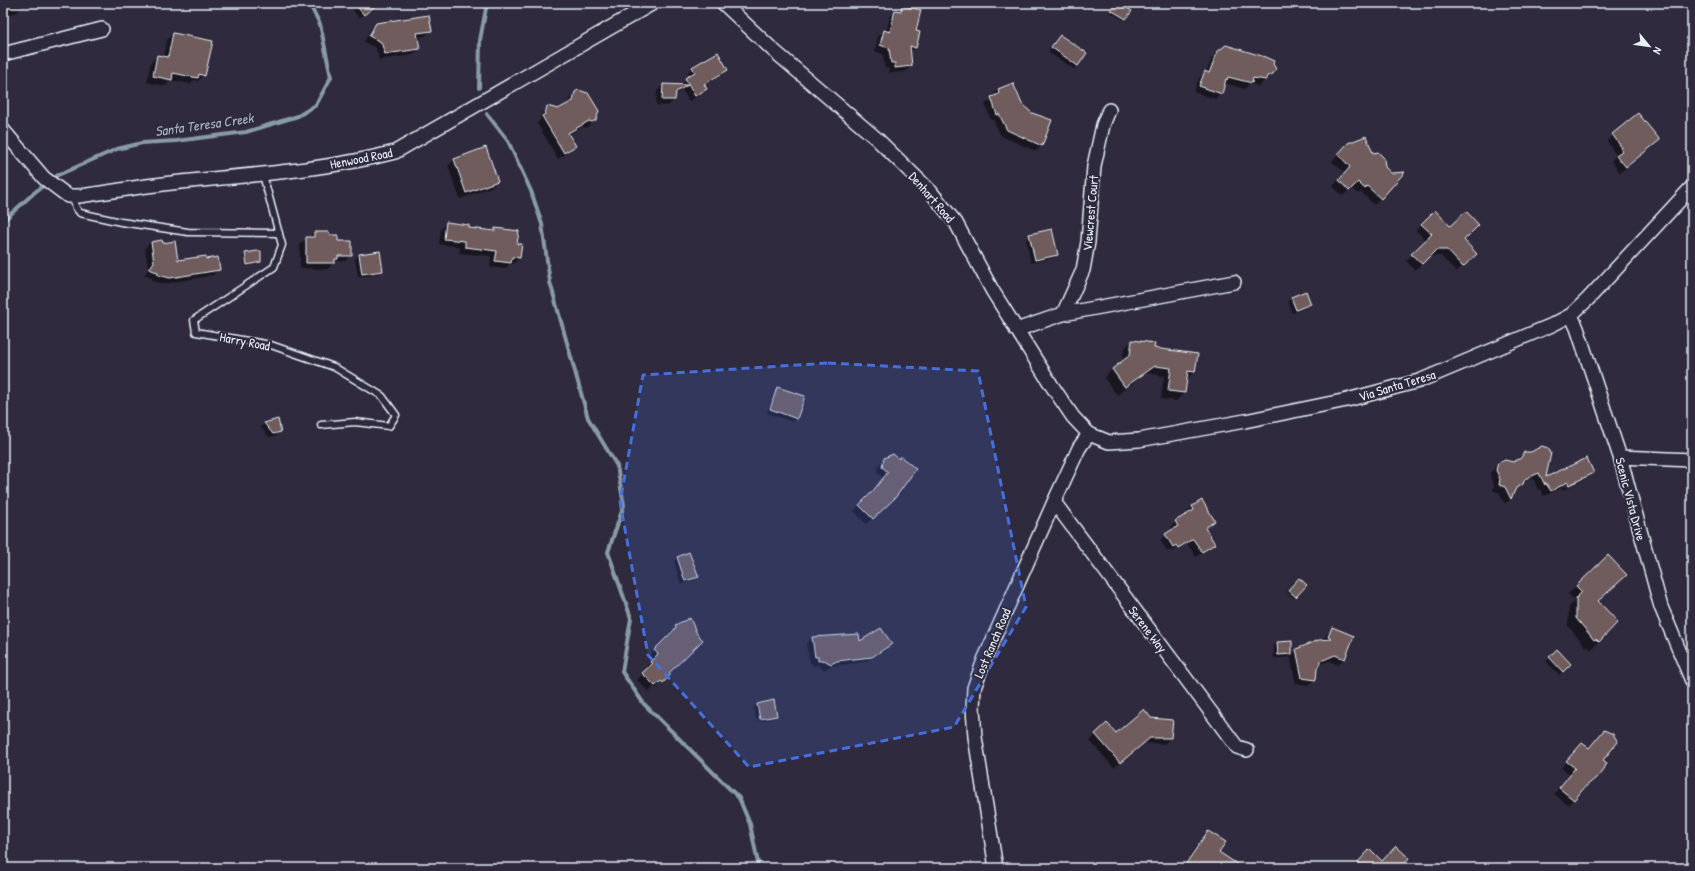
<svg xmlns="http://www.w3.org/2000/svg" width="1695" height="871" viewBox="0 0 1695 871" font-family="'Patrick Hand',sans-serif">
  <rect width="100%" height="100%" fill="#2f2a3d"/>
  <filter id="ink" filterUnits="userSpaceOnUse"><feTurbulence type="fractalNoise" baseFrequency=".025" numOctaves="2"/><feDisplacementMap in="SourceGraphic" scale="8" xChannelSelector="R" yChannelSelector="G"/><feConvolveMatrix kernelMatrix="1 2 1 2 8 2 1 2 1" color-interpolation-filters="sRGB"/></filter>
  <g filter="url(#ink)">
    <!-- shadow -->
    <path fill="#0007" fill-rule="evenodd" d="M3,3H21L22,7L16,13L3,15Z
      M348,3H376L373,8L359,18Z
      M1116,3L1130,11L1124,20L1110,12Z
      M903,6L914,32L915,47L910,52L911,66L905,72L889,73V68L885,69L883,54L875,51L878,37L884,31L886,32L890,17Z
      M376,24L431,30L425,36L417,38L419,49L413,55L379,60L376,48L364,42L370,30Z
      M173,34L204,75L198,81L194,80L191,84L171,80L165,86L147,82L151,62L158,56L164,57L167,40Z
      M1060,36L1077,65L1074,69L1048,52Z
      M1219,51H1244L1255,54L1272,62V74L1259,86L1249,84L1245,89L1224,83L1221,93L1215,99L1194,92L1199,78L1206,73L1212,58Z
      M693,67L727,70L721,76L704,85L706,89L700,95L689,101L682,90L674,95V100L668,106L656,105L657,91L663,85L679,86L689,77L687,73Z
      M998,90L1021,104L1042,145L1036,151L1001,136L993,119L991,120L985,104L993,98L992,96Z
      M575,93L595,120L586,128L582,127L568,135L575,146L569,152L558,159L537,123L540,120L542,113L548,107L558,110L568,105L569,99Z
      M1613,135L1658,140L1620,173L1611,161L1616,155L1607,141Z
      M485,149L497,181L491,187L460,199L448,166L454,160Z
      M1342,150L1384,167L1391,174L1403,173L1374,205L1361,192L1358,194L1351,188L1343,196L1333,186L1345,173L1332,161Z
      M1435,212L1462,240L1469,260L1456,272L1441,256H1429L1415,270L1406,261L1426,241L1416,230Z
      M447,223L468,229L492,232L495,229L516,245H521L519,258L513,264H510L504,269L490,267L491,256L459,253L460,247L439,244L441,229Z
      M314,233L337,242L351,255L345,261H334L328,269L300,268V244Z
      M1030,235L1057,254L1053,258L1031,263L1026,239Z
      M162,241V244L178,261H205L219,269L213,275L164,284L152,281V278L144,275L148,269L145,248L151,242Z
      M245,254L260,262L259,264L246,266L244,256Z
      M359,255L382,270L378,274L358,277L355,259Z
      M1292,298L1310,304L1306,308L1292,313L1288,302Z
      M1132,341L1153,349L1195,371L1186,380L1184,393L1176,401L1161,399L1164,376L1146,373L1127,388L1113,369L1122,362L1124,349Z
      M1111,370L1125,389L1117,395L1104,378Z
      M778,388L797,418L793,422L767,413L774,392Z
      M265,423L280,432L276,436L269,437L261,427Z
      M1524,453L1545,479L1593,472L1587,478L1563,490L1562,488L1544,496L1540,489L1538,490L1533,478L1522,483L1513,491L1511,499L1505,504L1499,492L1493,491L1494,485L1490,476V473L1500,462L1513,463L1517,461ZM1587,475V477L1565,488L1564,486Z
      M892,455L888,504L866,524L854,511L866,499L883,478L877,473L878,465L885,459Z
      M1202,501L1214,521L1205,529L1214,543L1196,557L1187,543L1172,552L1171,550L1168,552L1160,540L1173,531L1171,527L1176,522L1188,514L1187,512L1192,507Z
      M677,557L697,576L694,580L681,584L674,561Z
      M1299,579L1306,585L1294,598L1287,592Z
      M1576,586L1617,622L1591,650L1587,646L1586,647L1568,626L1569,607L1575,601L1568,594Z
      M689,620L668,673L669,674L656,688L654,686L649,692L637,680L647,670L645,668L653,660L649,656L668,638L671,634L670,632L676,626Z
      M1332,629L1344,659L1338,665L1329,661L1318,665L1315,679L1309,685L1296,684L1290,655L1288,658H1274V646L1277,643L1291,642V655L1297,650L1324,641L1326,635Z
      M812,638L860,643L891,644L885,650L865,662L830,666L824,670L818,665L812,666V663H810L806,644Z
      M1557,650L1570,664L1559,675L1546,661Z
      M758,704L776,715L772,719L757,722V721L773,718V716L756,719L754,708Z
      M1096,735H1116L1170,738L1164,744L1143,743L1114,768L1090,741Z
      M1582,744L1602,760L1582,789L1568,805L1554,794L1570,774L1561,768Z
      M1208,832L1218,853L1239,868H1182L1202,838Z
      M1370,851L1382,862L1399,868H1353Z
      M1680,861L1683,866L1691,861L1692,868H1670Z"/>
    <g fill="none" stroke-linecap="round" stroke-linejoin="round">
      <!-- stream -->
      <path stroke="#899ba8" stroke-width="4" d="M479,88L480,40L487,3
        M487,114L508,141L531,191L542,224L550,282L588,418L617,466L624,505L608,552L631,618L622,672L644,704L739,798L750,824L759,868
        M3,221L35,192L58,175L117,149L142,143L176,141L246,132L298,116L316,105L331,77L320,24L309,3"/>
    </g>
    <!-- building -->
    <path fill="#705c5d" stroke="#e8f1f8" d="M354,3H379L364,15Z
      M1116,3H1119L1132,11L1126,19L1111,10Z
      M902,5L921,10L916,31L920,32L916,48L910,46L912,66L895,68V63H891L889,48L880,45L884,30L890,32L895,10L901,11Z
      M429,15L432,31L417,33L420,49L385,54L381,42L369,36L376,23Z
      M173,33L213,41L205,76L199,74L198,78L173,73L172,80L153,76L157,55L168,57Z
      M1060,35L1087,53L1078,66L1051,47Z
      M1226,45L1265,57L1274,61L1273,64L1276,69L1273,74L1267,76L1266,80L1253,78L1252,83L1228,77L1227,80L1226,79L1222,94L1199,86L1205,71L1209,73L1218,51Z
      M718,52L728,70L704,84L707,89L695,96L685,78L695,72L692,67Z
      M1013,83L1022,104L1032,113L1052,120L1042,146L1007,130L999,114L997,115L991,97L999,94L998,89Z
      M663,84L688,85L676,92L675,100H662Z
      M578,90L588,93L599,111L596,120L592,122L589,121L568,133L576,146L564,153L542,116L545,114L547,106L558,109L573,101L575,92Z
      M1638,113L1660,140L1626,167L1616,155L1622,151L1621,149L1622,148L1612,134Z
      M1366,136L1373,153L1378,152L1384,158L1385,167L1391,173L1405,172L1381,199L1367,186L1365,189L1358,182L1349,191L1339,180L1350,167L1338,154L1348,143Z
      M486,147L498,181L466,193L454,159Z
      M1435,210L1450,226L1466,211L1479,225L1464,240L1477,254L1463,267L1447,250H1436L1422,264L1411,254L1432,234L1421,224Z
      M446,222L469,225V228L495,231V228L519,231L517,244H522L520,258L512,257L511,263L495,261L497,251L465,247V241L444,239Z
      M1052,229L1058,255L1035,260L1029,234Z
      M314,232H328L331,235H338V241H352V256H338V259H335V263H306V237H314Z
      M162,240L163,243L175,241L178,260L206,256V259L218,257L220,270L170,278L158,275L157,272L149,269L154,262L151,242Z
      M257,251H261V262L247,265L245,253Z
      M380,251L383,271L362,274L359,254Z
      M1306,291L1311,304L1296,310L1291,297Z
      M1132,340L1155,343L1154,348L1198,354L1195,372L1188,371L1185,393L1168,391L1171,368L1155,366L1125,387L1112,369L1130,355Z
      M777,387L805,396L797,419L770,409Z
      M278,419L281,432L273,434L264,423Z
      M1542,446L1548,448L1551,453L1546,477L1587,458L1594,473L1569,485L1568,482L1551,491L1545,482V485L1539,473L1525,479L1523,484L1516,488L1511,499L1505,487L1499,485L1500,479L1496,470L1498,463L1505,460L1513,462L1521,458L1524,452H1531Z
      M893,454L899,459L900,456L916,469L895,498L873,519L859,505L872,492L888,472L882,467L884,458Z
      M1202,500L1215,521L1205,528L1215,544L1202,552L1193,539L1178,548L1176,545L1173,547L1165,534L1178,526L1175,521L1194,510L1192,506Z
      M689,552L699,577L685,581L677,557Z
      M1608,555L1627,575L1598,601L1618,622L1599,642L1596,639L1594,640L1576,618V598L1582,592L1576,586Z
      M1299,578L1307,585L1296,597L1288,590Z
      M690,618L697,634L703,640L669,673L671,674L663,683L661,681L655,686L642,673L652,664L650,662L658,654L654,650L673,631L676,627L675,625Z
      M1332,627L1354,636L1345,659L1335,655L1321,661L1317,669L1316,680L1302,678L1296,649L1319,640L1332,639L1328,637Z
      M881,628L892,644L872,657L837,661L831,664L824,660L818,661V657H815L812,637L859,634L860,641Z
      M1292,641V654L1278,655L1277,642Z
      M1557,649L1571,664L1563,672L1549,657Z
      M774,700L777,716L760,719L757,704Z
      M1144,709L1151,718L1173,720L1171,738H1150L1120,763L1095,734L1107,723L1116,733Z
      M1604,730L1613,734L1618,742L1603,760L1607,763L1602,773L1585,787L1574,800L1559,788L1575,768L1566,761L1582,743L1589,748Z
      M1208,831L1226,842L1219,852L1243,868H1183Z
      M1396,846L1409,858L1400,868H1364L1358,862L1370,849L1382,861Z"/>
    <g fill="none" stroke-linecap="round" stroke-linejoin="round">
      <defs>
        <path id="lane" d="M263,175L282,245L274,267L194,320L196,332L271,345L334,367L382,396L396,415L389,426L355,422L321,425
          M73,196L76,208L80,213L121,222L188,232L279,233"/>
        <path id="street" d="M723,3L773,50L877,139L931,192L956,223L992,290L1052,386L1073,417L1089,434L1109,442L1139,440L1245,421L1347,400L1419,381L1552,325L1571,315L1588,299L1692,187
          M3,54L102,29
          M3,130L44,178L68,196H79C110,192 141,186 172,183C247,175 323,171 395,152L653,3
          M1063,314L1083,270L1088,242L1094,166L1103,125L1109,110
          M1571,315L1577,328L1620,457L1661,607L1692,681
          M1016,330L1063,314L1234,282
          M1620,457L1692,460
          M1054,502L1237,747L1247,750
          M996,868L975,737L973,708L974,688L984,660L1054,502L1079,448L1089,434"/>
      </defs>
      <!-- lane casing -->
      <use href="#lane" stroke="#e8f1f8" stroke-width="9"/>
      <!-- street casing -->
      <use href="#street" stroke="#e8f1f8" stroke-width="16"/>
      <!-- lane -->
      <use href="#lane" stroke="#2f2a3d" stroke-width="6"/>
      <!-- street -->
      <use href="#street" stroke="#2f2a3d" stroke-width="13"/>
    </g>
  </g>
  <!-- marked area -->
  <path fill="#466fde" fill-opacity="0.2" stroke="#466fde" stroke-width="3" stroke-dasharray="8 5" stroke-linejoin="round" d="M828,363L978,371L1026,607L954,727L749,767L648,655L620,502L643,375Z"/>
  <g text-anchor="middle" dominant-baseline="central" stroke-width="4" stroke-linejoin="round" paint-order="stroke">
    <!-- street labels -->
    <g font-size="13" fill="#e8f1f8" stroke="#2f2a3d">
      <text transform="translate(361 158) rotate(-11)">Henwood Road</text>
      <text transform="translate(932 197) rotate(49)">Denhart Road</text>
      <text transform="translate(1090 213) rotate(-85)">Viewcrest Court</text>
      <text transform="translate(245 341) rotate(11)">Harry Road</text>
      <text transform="translate(1397 385) rotate(-17)">Via Santa Teresa</text>
      <text transform="translate(1631 499) rotate(75)">Scenic Vista Drive</text>
      <text transform="translate(1148 629) rotate(53)">Serene Way</text>
      <text transform="translate(992 643) rotate(-67)">Lost Ranch Road</text>
    </g>
    <!-- water labels -->
    <g font-size="14" font-style="italic" fill="#a8b7c3" stroke="#2f2a3d">
      <text transform="translate(204 124) rotate(-8)">Santa Teresa Creek</text>
    </g>
  </g>
  <!-- margin -->
  <rect width="1695" height="871" fill="none" stroke="#2f2a3d" stroke-width="16"/>
  <rect x="8" y="8" width="1679" height="855" fill="none" stroke="#e8f1f8" stroke-width="1.5" filter="url(#ink)"/>
  <!-- north arrow -->
  <g transform="translate(1649 46) rotate(119)" stroke="#2f2a3d" stroke-width="3" paint-order="stroke">
  <path d="M0-3L7 15L0 10L-7 15Z" fill="#e8f1f8"/>
  <text y="-6" font-size="11" font-weight="bold" text-anchor="middle" fill="#e8f1f8">N</text>
  </g>
</svg>
